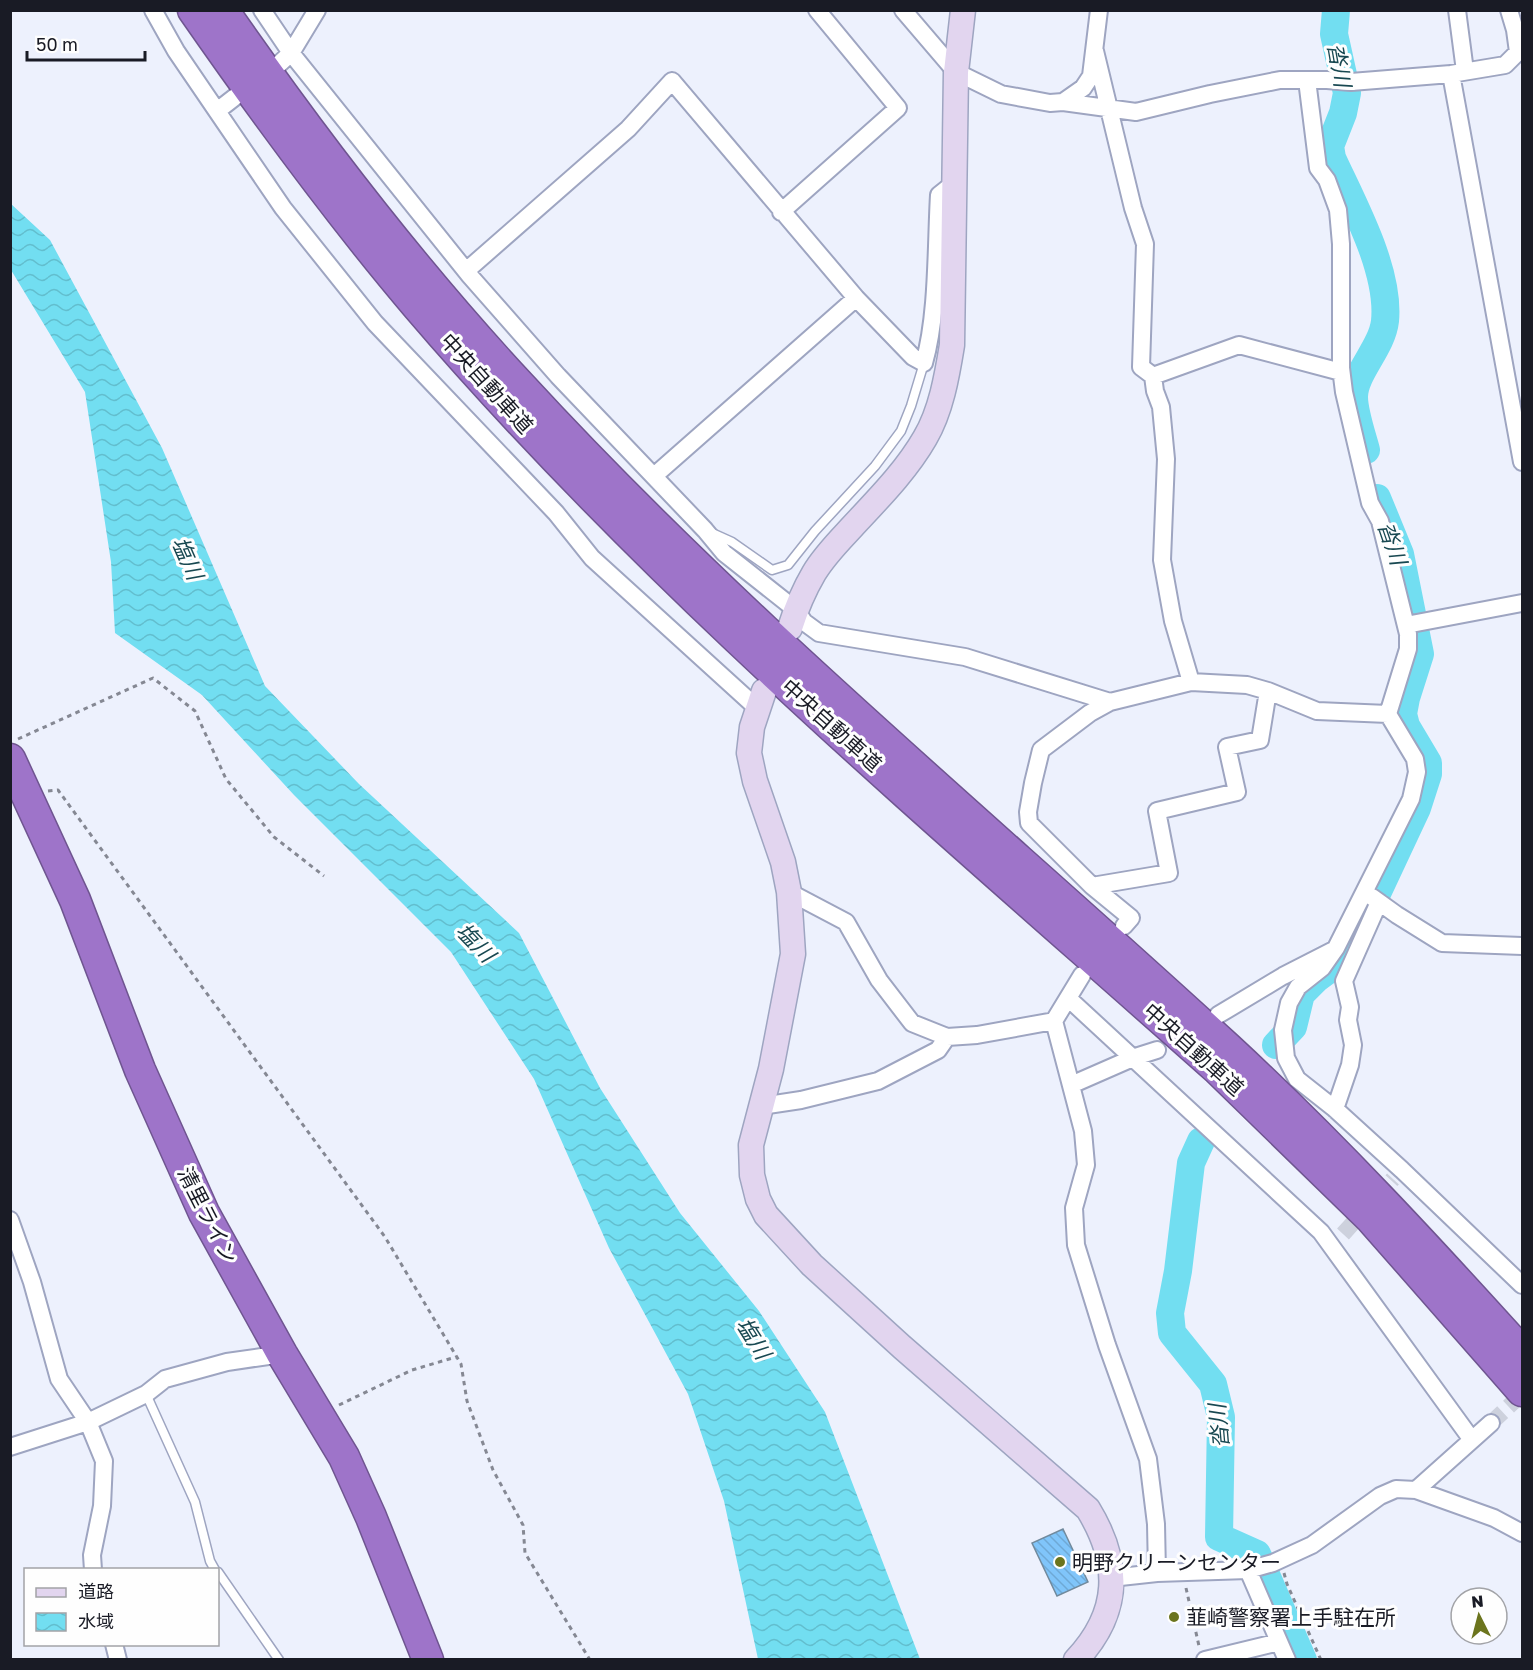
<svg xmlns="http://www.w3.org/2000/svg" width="1533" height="1670" viewBox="0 0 1533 1670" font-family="'Golos Text','Noto Sans JP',sans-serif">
  <defs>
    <pattern id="water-waves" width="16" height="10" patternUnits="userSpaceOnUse" patternTransform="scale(1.5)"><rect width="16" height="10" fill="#72def1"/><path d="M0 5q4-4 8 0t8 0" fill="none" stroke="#62bece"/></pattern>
    <pattern id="building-back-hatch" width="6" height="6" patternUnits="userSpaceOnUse" patternTransform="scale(1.5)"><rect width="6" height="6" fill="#80c5fa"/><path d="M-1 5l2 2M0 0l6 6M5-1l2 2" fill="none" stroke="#6ea9d6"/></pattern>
  </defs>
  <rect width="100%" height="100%" fill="#edf1fd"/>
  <!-- water -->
  <path fill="url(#water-waves)" d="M10,203L50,240L162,448L265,686L359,784L519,933L600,1088L680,1213L759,1311L825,1412L920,1659H758L724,1501L688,1394L609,1248L534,1079L451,952L294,795L202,695L115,633L111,562L85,392L11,270Z"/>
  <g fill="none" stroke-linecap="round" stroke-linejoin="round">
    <!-- river -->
    <path stroke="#72def1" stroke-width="28" d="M1336,10L1334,34L1347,93L1343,113L1330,146L1332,158C1353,204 1390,270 1385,321C1382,348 1354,373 1354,397C1354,412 1362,435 1366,450
      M1276,1045L1293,1027L1301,994L1316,979L1335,965L1350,951L1417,808L1428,774V763L1406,726L1403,714L1406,698L1420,654L1400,554L1377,498
      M1201,1141L1191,1163L1178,1271L1170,1313L1172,1333L1213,1384L1221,1417L1219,1537L1257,1554L1303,1660"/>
  </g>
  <!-- building -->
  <path fill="url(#building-back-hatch)" stroke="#718a9d" stroke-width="1.5" d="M1063,1529L1088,1582L1057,1596L1032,1543Z"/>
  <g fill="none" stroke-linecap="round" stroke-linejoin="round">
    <!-- street-tunnel -->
    <path stroke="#cdd1dd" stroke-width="16" stroke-dasharray="16 8" stroke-linecap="butt" d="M1343,1234L1393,1179
      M1491,1423L1522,1394"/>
    <defs>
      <path id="lane" d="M712,533L732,542L772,570L788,565L815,531L875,466L901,431L911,406L924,363
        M146,1394L195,1502L210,1561L215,1570
        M218,1572L279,1660"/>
      <path id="street" d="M153,10L176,51L283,208L375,323L556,513L592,558L757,708
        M262,10L291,53L470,276L558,376L705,530L724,553L796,610L804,622L819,633L965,657L1110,702
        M903,10L956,72L1001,94L1050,103L1063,102L1136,112L1210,94L1280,80H1327L1351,82L1451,74L1505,65L1518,52L1515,30L1509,10
        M1457,10L1465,71
        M1095,51L1133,208L1145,244L1141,367L1153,376L1155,391L1161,407L1166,459L1162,560L1173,621L1191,682
        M278,65L291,53L317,10
        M1451,74L1522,462
        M1307,80L1318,168L1327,180L1338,210L1341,244V368L1344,392L1370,503L1380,521L1408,634V649L1388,714L1415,759L1417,772L1411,799L1336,948L1322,968L1298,987L1289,1003L1283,1030L1286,1058L1297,1079L1335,1109L1402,1170L1522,1285
        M1063,102L1083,88L1091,76L1099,10
        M217,111L235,97
        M781,212L898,108L817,10
        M466,271L628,129L672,81L856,298L913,357L924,363C938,315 936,245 939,195L954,183
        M1153,376L1239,345L1341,372
        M654,476L856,298
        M1406,625L1522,603
        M1092,886L1029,823L1028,812L1033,783L1041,750L1090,713L1110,702L1191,682L1247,685L1268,691L1317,711L1388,714
        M789,892L846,922L879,980L912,1023L947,1037L977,1035L1054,1021
        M1372,897L1397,915L1442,943L1522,946
        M1124,926L1131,918L1092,886L1169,873L1157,811L1237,792L1227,747L1260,740L1268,691
        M1082,975L1054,1021L1083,1131L1086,1165L1074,1208L1076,1245L1107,1345L1148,1459L1156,1524L1157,1573
        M1068,998L1321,1232L1472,1440
        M1218,1015L1283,976L1332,951
        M1071,1085L1135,1057L1157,1050
        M761,1106L801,1100L878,1081L938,1050L947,1037
        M1335,1109L1350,1065L1353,1045L1348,1020L1350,1007L1344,981L1379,902
        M10,1220L32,1282L59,1379L88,1422L104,1461L102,1506L92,1555L93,1570
        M10,1447L88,1422L146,1394L165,1379L227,1362L282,1354
        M1416,1490L1491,1423
        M1248,1570L1287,1660
        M1111,1578L1157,1573L1248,1570L1273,1563L1312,1545L1380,1496L1396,1489L1416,1490L1494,1518L1522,1533
        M114,1644L118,1660
        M1205,1660L1279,1642"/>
      <path id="secondary" d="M790,628C796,609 804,590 814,573C824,556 839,541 852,527C878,499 906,471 925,438C941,411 947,376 952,345L956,72L963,10
        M764,691L752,727L749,753L755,781L783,862L789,892L793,954L771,1069L751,1145L752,1175L758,1199L766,1215L812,1265L902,1347L1088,1509C1121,1563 1121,1612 1076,1660"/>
      <path id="highway" d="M193,10C264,112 337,212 417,306C656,586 943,825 1217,1069L1371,1219L1522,1391
        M223,10C314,141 412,269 521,386C740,624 990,829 1228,1048C1332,1144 1428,1248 1522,1352
        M10,759L75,900L140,1070L204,1213L282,1354L344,1457L371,1517L428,1660"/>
    </defs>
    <!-- lane casing -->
    <use href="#lane" stroke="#9ea5c1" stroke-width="11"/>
    <!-- street casing -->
    <use href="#street" stroke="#9ea5c1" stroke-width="20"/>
    <!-- secondary casing -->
    <use href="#secondary" stroke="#9ea5c1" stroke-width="27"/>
    <!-- highway casing -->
    <use href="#highway" stroke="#6f5590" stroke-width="33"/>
    <!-- path -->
    <path stroke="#858893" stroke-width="3" stroke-dasharray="4.5 4.5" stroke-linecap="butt" d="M18,739L153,678L195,711L226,779L274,837L324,876
      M48,791L58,790L385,1237L461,1364L467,1401L493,1470L523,1525L525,1553L590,1660
      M339,1405L412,1370L456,1357
      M1284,1573L1287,1584L1321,1660
      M1186,1588L1199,1646"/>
    <!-- lane -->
    <use href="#lane" stroke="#fff" stroke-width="8"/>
    <!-- street -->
    <use href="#street" stroke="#fff" stroke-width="16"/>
    <!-- secondary -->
    <use href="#secondary" stroke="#e2d5ef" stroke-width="24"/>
    <!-- highway -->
    <use href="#highway" stroke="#9e74c9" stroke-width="30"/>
  </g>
  <!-- markers -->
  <g fill="#6b741d" stroke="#fefefe" stroke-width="2">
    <circle cx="1060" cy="1562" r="6"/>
    <circle cx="1174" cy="1617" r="6"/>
  </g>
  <g text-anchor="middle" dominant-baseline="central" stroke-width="6" stroke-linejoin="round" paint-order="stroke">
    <!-- street labels -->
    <g font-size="21" fill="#191b25" stroke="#fefefe">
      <text transform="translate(487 383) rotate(48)">中央自動車道</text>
      <text transform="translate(832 725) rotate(42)">中央自動車道</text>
      <text transform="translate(1194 1049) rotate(42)">中央自動車道</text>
      <text transform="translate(208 1215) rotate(63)">清里ライン</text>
    </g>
    <!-- poi labels -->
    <g font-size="21" fill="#191b25" stroke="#fefefe" text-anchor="start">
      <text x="1072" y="1562">明野クリーンセンター</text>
      <text x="1186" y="1617">韮崎警察署上手駐在所</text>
    </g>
    <!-- water labels -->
    <g font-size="22" font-style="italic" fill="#184851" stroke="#fefefe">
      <text transform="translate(1340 65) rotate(80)">沓川</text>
      <text transform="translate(1393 543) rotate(71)">沓川</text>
      <text transform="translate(188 558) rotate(66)">塩川</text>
      <text transform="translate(476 942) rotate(46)">塩川</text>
      <text transform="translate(754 1338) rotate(58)">塩川</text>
      <text transform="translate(1218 1426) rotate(-95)">沓川</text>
    </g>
  </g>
  <!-- border -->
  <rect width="1533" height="1670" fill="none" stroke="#191b25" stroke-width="24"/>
  <!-- legend -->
  <rect x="24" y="1568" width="195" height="78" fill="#fefefe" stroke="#a2a3a7" stroke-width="1.5"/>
  <rect x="36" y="1588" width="30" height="9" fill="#e2d5ef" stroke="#a2a3a7" stroke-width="1.5"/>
  <text x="78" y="1598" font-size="18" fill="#191b25">道路</text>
  <rect x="36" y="1613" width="30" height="18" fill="url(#water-waves)" stroke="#a2a3a7" stroke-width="1.5"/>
  <text x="78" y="1628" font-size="18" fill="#191b25">水域</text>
  <!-- north arrow -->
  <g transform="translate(1479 1616) rotate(354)"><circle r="28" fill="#fefefe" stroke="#a2a3a7" stroke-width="1.5"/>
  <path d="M0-4.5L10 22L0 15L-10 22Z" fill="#6b741d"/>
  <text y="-9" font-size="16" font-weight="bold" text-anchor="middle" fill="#191b25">N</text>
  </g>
  <!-- scale -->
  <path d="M27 51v9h118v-9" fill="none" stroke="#191b25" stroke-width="3"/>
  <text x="36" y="51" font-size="18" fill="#191b25" stroke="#fefefe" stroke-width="4.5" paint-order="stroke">50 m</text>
</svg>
